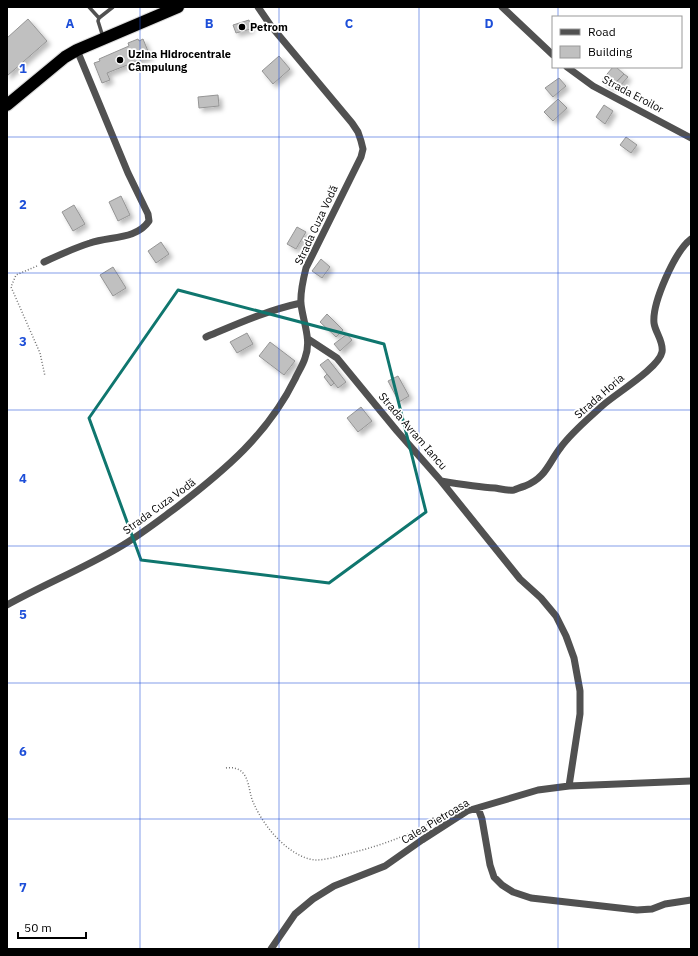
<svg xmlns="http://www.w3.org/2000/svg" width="698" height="956" viewBox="0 0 698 956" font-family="'IBM Plex Sans',sans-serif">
  <defs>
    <filter id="shadow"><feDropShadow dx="3.5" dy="3.5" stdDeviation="2" flood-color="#0004"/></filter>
  </defs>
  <rect width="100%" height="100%" fill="#fff"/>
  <!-- building -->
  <path fill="#c0c0c0" stroke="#959595" filter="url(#shadow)" d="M28,19L47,41L7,76V38Z
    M249,20L251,29L236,33L233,25Z
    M138,39L139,41L143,39L150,56L107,73L110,80L102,83L94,63L100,61L99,59L129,46L128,43Z
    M279,56L290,69L273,84L262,71Z
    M613,67H616L624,74L611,88L602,80Z
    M624,74L628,77L620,86L616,82Z
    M559,78L566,86L553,97L545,88Z
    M218,95L219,106L199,108L198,97Z
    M558,99L567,108L553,121L544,112Z
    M604,105L613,111L605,124L596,117Z
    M626,137L637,145L631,153L620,145Z
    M121,196L130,215L118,221L109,202Z
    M74,205L85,224L73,231L62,212Z
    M297,227L306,232L296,249L287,244Z
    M161,242L169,254L156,263L148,251Z
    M321,259L330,267L322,278L312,271Z
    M113,267L126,288L113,296L100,275Z
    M327,314L343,330L336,337L320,322Z
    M247,333L253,344L237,353L230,342Z
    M347,334L352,340L340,351L334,344Z
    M270,342L295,361L284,375L259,356Z
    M328,359L346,382L338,388L320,365Z
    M327,374L334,383L331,386L324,377Z
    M398,376L409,396L399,402L388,381Z
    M361,407L372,421L358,432L347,418Z"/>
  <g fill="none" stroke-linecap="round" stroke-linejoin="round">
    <defs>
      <path id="highway" d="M7,105L65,57L77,50L178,7"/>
    </defs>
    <!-- highway casing -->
    <use href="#highway" stroke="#dbdbdb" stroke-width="14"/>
    <!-- path -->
    <path stroke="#737373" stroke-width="1.5" stroke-dasharray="1 2" stroke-linecap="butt" d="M37,266L16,275L11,287L40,353L45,376
      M226,768C232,767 239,768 243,773C250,781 249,795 254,804C264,827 289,857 315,860C323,860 332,858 339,856C364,850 389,843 412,832C420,829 428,823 437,821"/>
    <!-- lane -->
    <path stroke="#515151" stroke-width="3.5" d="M89,7L99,18
      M103,37L98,21L99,18L113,7"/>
    <!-- street -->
    <path stroke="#515151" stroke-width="7" d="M502,7L553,55
      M567,67L593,86L691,138
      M44,262C59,255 74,248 90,243C110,236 136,240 149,221L148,214L128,173L77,50
      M206,337C237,324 268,310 301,303
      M308,339L337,358L397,431L441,481L520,579L541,598L556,616L566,636L574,658L580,691V714L569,786
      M441,481C459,484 477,487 495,488C501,489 508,491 514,490C517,489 521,487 525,486C546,478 549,462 561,447C572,432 588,419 602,406C615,394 659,368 662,352C664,342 655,332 654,323C652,303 675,251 691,239
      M7,605C43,585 82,569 118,548C139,536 158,521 177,507C225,470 268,434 295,379C298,372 303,365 305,358C312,340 303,322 301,304C300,293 303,280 306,268L361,157L363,149L361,141L358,132L352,123L271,26L258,7
      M478,808L482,819L490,865L494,877L502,885L513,892L531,898L637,910L652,909L665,904L691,900
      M271,949L295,914L313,899L334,886L385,866L422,840L467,811L538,790L569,786L691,781"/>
    <!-- highway -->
    <use href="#highway" stroke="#000" stroke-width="12"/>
  </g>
  <!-- marked area -->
  <path fill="none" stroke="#0f766e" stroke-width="3" stroke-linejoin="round" d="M178,290L384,344L426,512L329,583L141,560L89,418Z"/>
  <!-- grid -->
  <path fill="none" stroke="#1d4ed8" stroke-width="1" stroke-opacity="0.55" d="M140,7V949M279,7V949M419,7V949M558,7V17M558,67V949M7,137H691M7,273H691M7,410H691M7,546H691M7,683H691M7,819H691"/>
  <!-- markers -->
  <g fill="#000" stroke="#fff" stroke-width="1.5">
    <circle cx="242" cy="27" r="4"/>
    <circle cx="120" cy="60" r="4"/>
  </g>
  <g text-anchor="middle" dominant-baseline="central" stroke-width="3.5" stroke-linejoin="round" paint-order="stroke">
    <!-- poi labels -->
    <g font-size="11" font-weight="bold" fill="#000" stroke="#fff" text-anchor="start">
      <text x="250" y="27">Petrom</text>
      <text x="128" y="54">Uzina Hidrocentrale<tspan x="128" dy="13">Câmpulung</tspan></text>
    </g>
    <!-- street labels -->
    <g font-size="11" fill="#000" stroke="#fff">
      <text transform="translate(633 94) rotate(28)">Strada Eroilor</text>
      <text transform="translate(316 225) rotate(-65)">Strada Cuza Vodă</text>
      <text transform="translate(599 396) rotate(-41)">Strada Horia</text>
      <text transform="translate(413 431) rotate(49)">Strada Avram Iancu</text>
      <text transform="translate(159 506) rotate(-36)">Strada Cuza Vodă</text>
      <text transform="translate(435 821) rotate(-31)">Calea Pietroasa</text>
    </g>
  </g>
  <g font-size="13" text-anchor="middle" font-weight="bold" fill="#1d4ed8" stroke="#fff" stroke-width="3.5" stroke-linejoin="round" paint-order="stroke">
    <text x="70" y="28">A</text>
    <text x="209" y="28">B</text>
    <text x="349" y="28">C</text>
    <text x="489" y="28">D</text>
    <text x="23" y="73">1</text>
    <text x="23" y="209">2</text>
    <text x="23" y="346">3</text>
    <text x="23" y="483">4</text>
    <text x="23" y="619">5</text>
    <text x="23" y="756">6</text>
    <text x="23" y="892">7</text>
  </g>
  <!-- border -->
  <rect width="698" height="956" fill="none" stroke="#000000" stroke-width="16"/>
  <!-- legend -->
  <rect x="552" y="16" width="130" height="52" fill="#ffffff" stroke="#999999"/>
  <rect x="560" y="29" width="20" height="6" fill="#515151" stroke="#999999"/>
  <text x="588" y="36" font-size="12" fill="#000000">Road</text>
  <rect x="560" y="46" width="20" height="12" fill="#c0c0c0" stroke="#999999"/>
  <text x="588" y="56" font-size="12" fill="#000000">Building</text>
  <!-- scale -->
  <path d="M18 932v6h68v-6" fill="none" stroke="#000000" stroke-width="2"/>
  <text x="24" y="932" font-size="12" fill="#000000" stroke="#ffffff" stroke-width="3" paint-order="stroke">50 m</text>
</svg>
